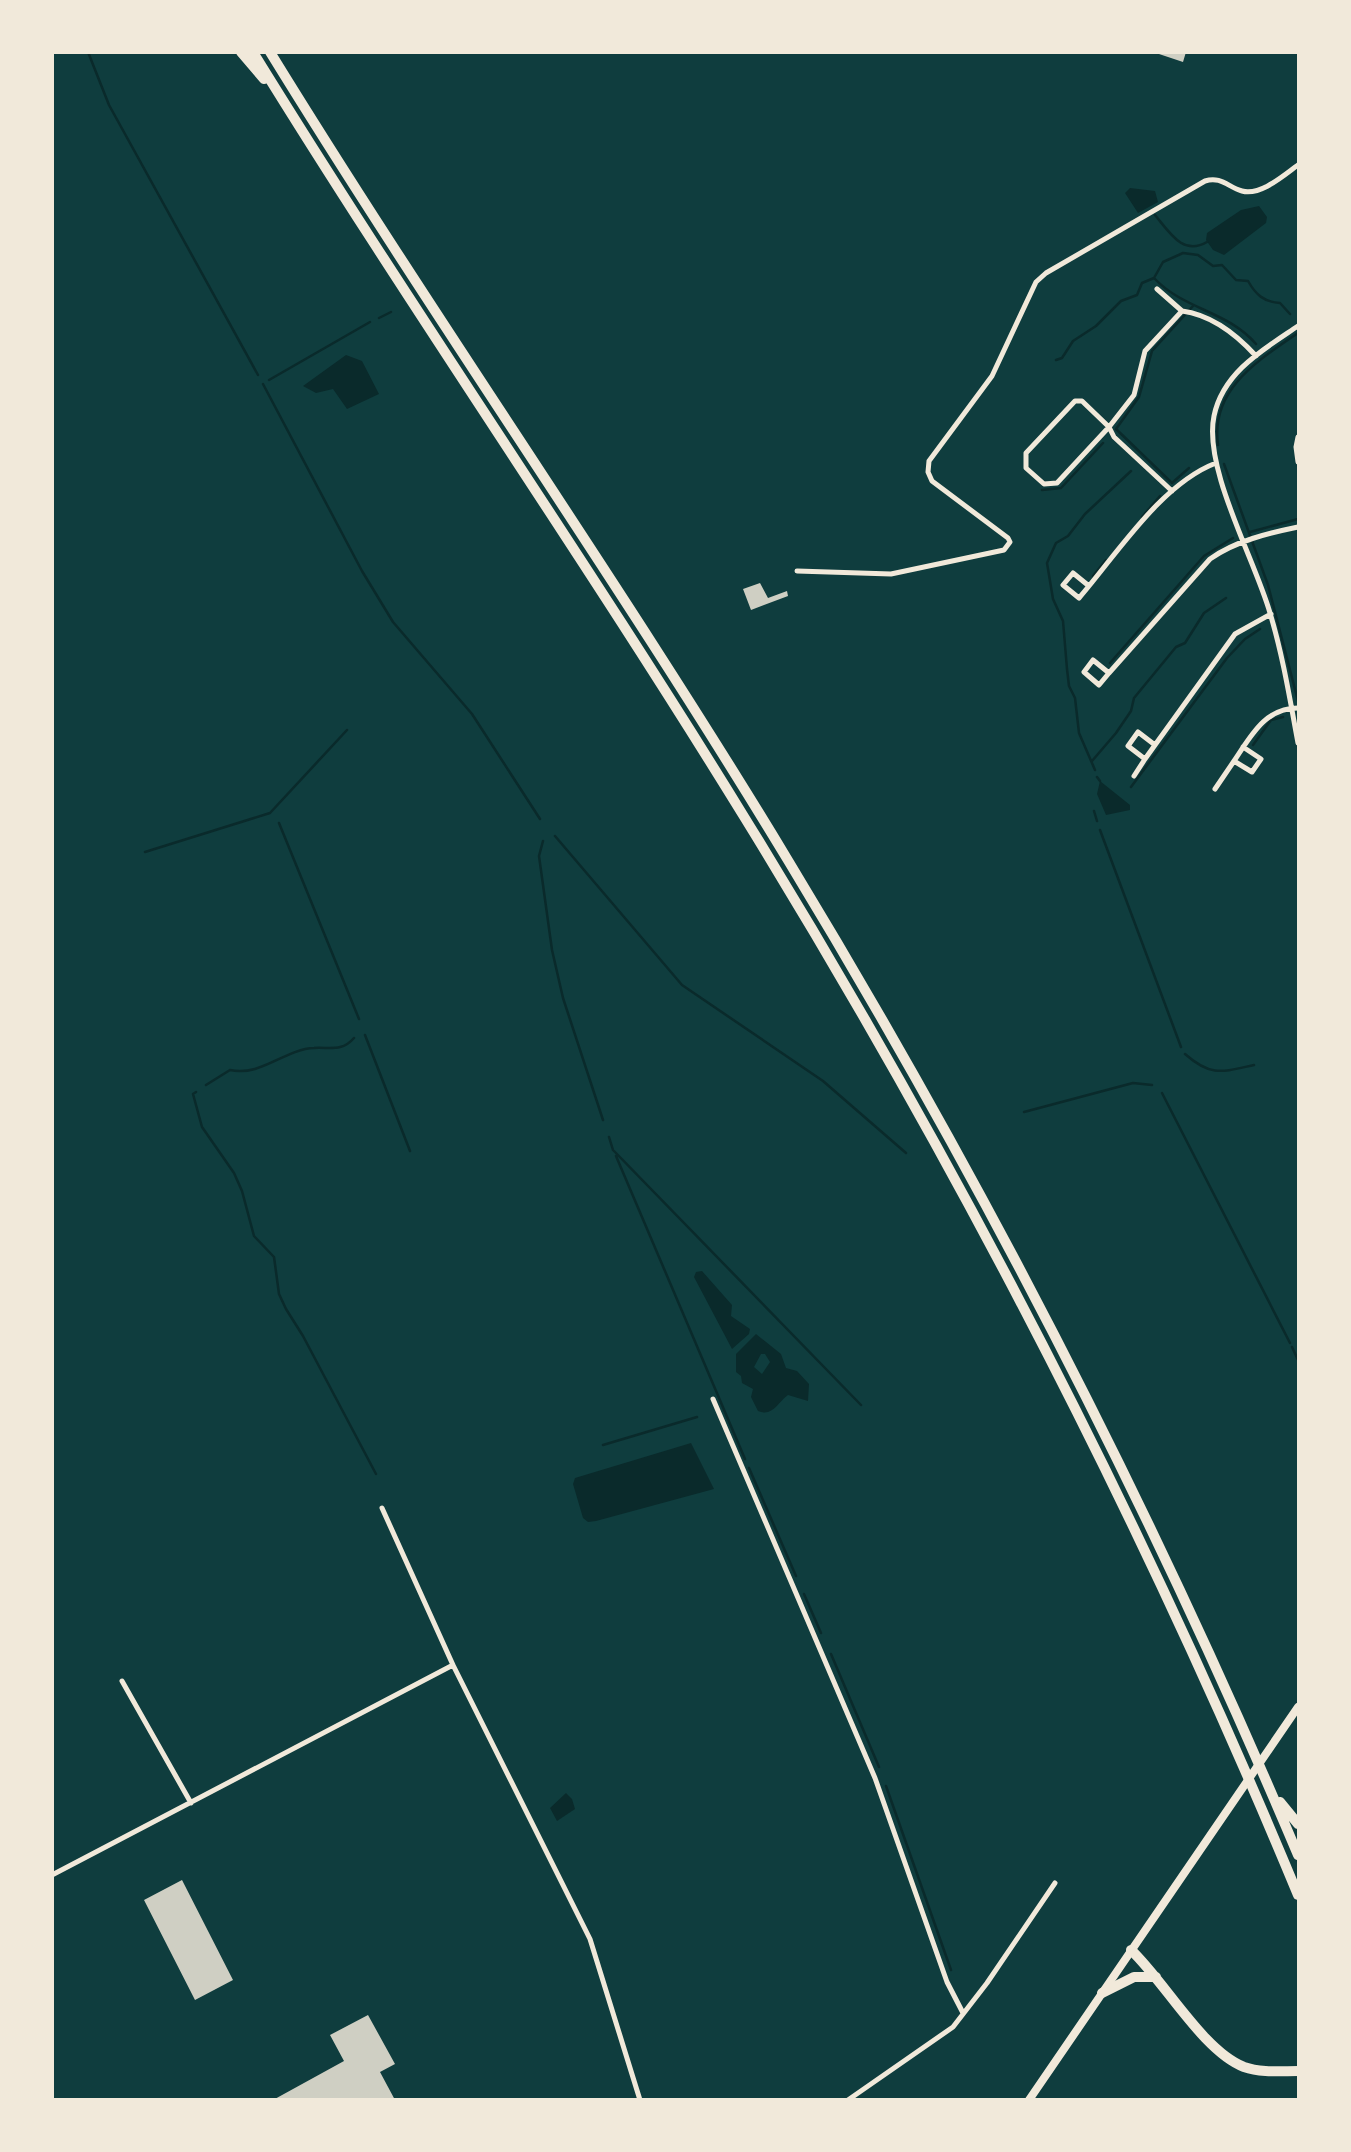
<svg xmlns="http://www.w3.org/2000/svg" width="1351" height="2152" viewBox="0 0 1351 2152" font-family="'Work Sans',sans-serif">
  <rect width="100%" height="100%" fill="#0f3d3e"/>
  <!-- water -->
  <path fill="#0a2a2b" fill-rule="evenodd" d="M1130,188L1155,191L1158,202L1138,213L1125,193Z
    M1259,206L1267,217L1266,223L1224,255L1213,250L1206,240L1207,233L1241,210Z
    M346,355L362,361L379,394L347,409L333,389L316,393L303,386Z
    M1100,781L1130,805V810L1106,815L1097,794Z
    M702,1271L732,1305L731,1316L750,1329L749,1334L732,1349L694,1277L696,1272Z
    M756,1334L781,1354L786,1368L797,1371L809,1384L808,1401L788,1395C778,1402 773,1417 758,1411L751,1397L753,1389L742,1383L741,1376L736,1372V1354ZM761,1354H765L770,1362L762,1374L754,1367Z
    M691,1443L714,1489L596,1521L588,1522L583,1518L573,1484L575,1478Z
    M566,1793L572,1799L575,1809L557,1821L550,1808Z"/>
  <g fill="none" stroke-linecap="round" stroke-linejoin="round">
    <!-- stream -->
    <path stroke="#0a2a2b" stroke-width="2.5" d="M88,52L109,105L258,375
      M1155,215C1170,233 1183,256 1207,242
      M1154,278C1184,310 1228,311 1256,344
      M379,318L391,312
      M1056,360L1062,358L1073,341L1096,326L1121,301L1137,295L1142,283L1154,278L1163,262L1183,253L1198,255L1213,266L1222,265L1236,280L1248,281C1256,295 1264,302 1280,303L1290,314
      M269,380L370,322
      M263,384L362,571L393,622L472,714L540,819
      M1218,445C1210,389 1259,360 1298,333
      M1224,464L1268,585L1298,701
      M1189,468L1172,483L1116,429L1139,397L1152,351L1193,306
      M1042,490L1061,488L1103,443
      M1142,517L1160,496
      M1250,532L1298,519
      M1093,576L1106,560
      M1110,663L1204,556L1233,538
      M1253,745L1271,720L1283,717
      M1092,761L1116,733L1131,711L1134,698L1176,647L1185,643L1204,613L1226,598
      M1095,770L1079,733L1075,698L1069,686L1067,669L1063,621L1053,599L1047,563L1056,543L1068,536L1085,514L1131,471
      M1097,777L1100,781
      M1131,787L1227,658L1245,639L1260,629
      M1094,811L1097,821
      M279,823L359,1019
      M1100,830L1181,1047
      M555,836L682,985L823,1081L906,1153
      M543,841L539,856L552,950L563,998L603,1120
      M145,852L270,813L347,730
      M365,1035L410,1151
      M1185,1054C1211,1077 1222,1072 1254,1065
      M206,1085L230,1070C261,1077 285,1049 314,1048C330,1047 342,1052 354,1038
      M196,1092L193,1094L202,1127L234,1173L242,1191L254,1236L274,1257L279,1294L286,1309L303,1336L376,1474
      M1162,1093L1290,1343
      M1024,1112L1133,1083L1152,1085
      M609,1137L613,1150
      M614,1151L861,1405
      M616,1156L745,1459
      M1292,1347L1298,1360
      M603,1445L697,1417
      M749,1468L796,1576
      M804,1594L821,1633
      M831,1654L879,1767
      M886,1786L951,1970"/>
  </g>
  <!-- building -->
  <path fill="#cfcfc3" d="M1153,52H1186L1183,62Z
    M760,583L768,598L787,591L788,596L751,610L743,589Z
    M182,1880L233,1980L195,2000L144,1900Z
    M368,2015L395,2064L380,2072L395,2100H273L344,2061L330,2035Z"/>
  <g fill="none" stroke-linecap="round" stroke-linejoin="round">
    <!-- minor -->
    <path stroke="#f1e9da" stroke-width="5" d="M1157,289L1182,311
      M1298,326C1264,349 1223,372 1214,416C1203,468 1255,560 1270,613C1283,656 1290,700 1298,743
      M1075,401H1082L1109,427L1057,483L1044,484L1026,468V453Z
      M1298,437L1296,447L1298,462
      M1172,491L1114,437L1109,427L1134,395L1145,351L1182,311C1212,315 1236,334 1256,356
      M797,571L891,574L1004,550L1010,542L1008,538L932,481L928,472L929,461L992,376L1036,282L1046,273L1205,181C1221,176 1228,187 1242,191C1261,196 1284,175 1298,165
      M1089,586L1073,573L1063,585L1079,598C1117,554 1161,484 1216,463
      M1093,660L1109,673L1099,685L1084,672Z
      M1109,673L1210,559C1235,541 1269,533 1298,527
      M1138,732L1155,745L1145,759L1128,746Z
      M1155,745L1235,634L1271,614
      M1243,747L1261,759L1252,772L1234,761C1251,736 1265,708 1298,708
      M1134,776L1145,759
      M1215,789L1234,761
      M713,1399L875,1778L947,1982L963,2013
      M382,1508L453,1665L590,1939L640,2100
      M122,1681L191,1803
      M52,1875L453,1665
      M848,2100L953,2027L987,1983L1055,1883"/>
    <!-- secondary -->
    <path stroke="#f1e9da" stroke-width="8" d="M1029,2100L1298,1707"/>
    <!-- motorway -->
    <path stroke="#f1e9da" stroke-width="10" d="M241,52L264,79
      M253,52C412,310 585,558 743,815C956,1160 1143,1521 1298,1895
      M270,52C438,325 623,587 789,862C982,1180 1153,1512 1298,1855
      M1280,1802L1298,1824
      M1131,1950C1165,1982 1203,2051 1244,2067C1261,2073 1281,2071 1298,2071
      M1102,1993L1134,1977H1156"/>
  </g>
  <!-- border -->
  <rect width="1351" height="2152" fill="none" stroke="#f1e9da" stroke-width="108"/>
</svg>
